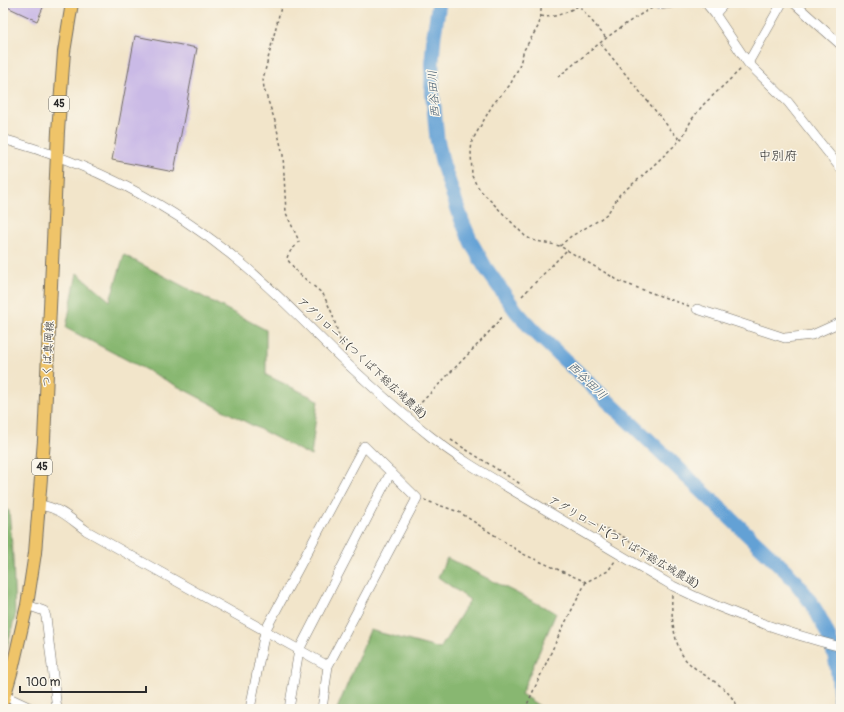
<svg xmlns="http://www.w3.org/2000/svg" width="844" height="712" viewBox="0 0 844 712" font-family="Pangolin,'Klee One',sans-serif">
  <rect width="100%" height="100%" fill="#fbf7ec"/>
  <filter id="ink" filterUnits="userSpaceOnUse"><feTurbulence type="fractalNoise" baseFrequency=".025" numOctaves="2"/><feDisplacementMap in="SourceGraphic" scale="8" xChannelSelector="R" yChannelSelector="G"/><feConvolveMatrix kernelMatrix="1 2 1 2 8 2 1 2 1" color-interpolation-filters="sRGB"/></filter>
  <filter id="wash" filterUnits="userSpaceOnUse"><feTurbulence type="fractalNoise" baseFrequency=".012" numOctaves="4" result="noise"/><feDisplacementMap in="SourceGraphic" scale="16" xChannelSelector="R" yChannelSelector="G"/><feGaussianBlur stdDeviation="0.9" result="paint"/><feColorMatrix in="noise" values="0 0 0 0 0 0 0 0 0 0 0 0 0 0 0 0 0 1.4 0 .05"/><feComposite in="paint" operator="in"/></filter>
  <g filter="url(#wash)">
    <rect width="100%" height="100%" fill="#f2e5ca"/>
    <!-- forest -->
    <path fill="#88b771" stroke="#5a714e" d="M124,255L266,330V375L318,400L311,456L66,328L77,273L110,301Z
      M3,508L9,511L13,558L15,617L3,661Z
      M447,558L556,613L521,694L544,709H337L370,630L440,649L470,600L438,577Z"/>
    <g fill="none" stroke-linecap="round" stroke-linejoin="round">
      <!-- river -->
      <path stroke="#64a1d5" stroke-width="15" d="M439,3L434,35L432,61V87L437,139L443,165L462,221L472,244L485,267L516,311L530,327L786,571C808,595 827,624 835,657C839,673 840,692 840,709"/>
    </g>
    <g id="blocks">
      <!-- building -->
      <path fill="#cabae6" d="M3,3H45L37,21L3,5Z
        M135,36L197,48L174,172L112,160Z"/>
    </g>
  </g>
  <g filter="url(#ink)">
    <use href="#blocks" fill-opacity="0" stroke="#716c63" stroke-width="1"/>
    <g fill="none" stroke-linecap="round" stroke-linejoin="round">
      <defs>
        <path id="minor" d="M706,3L715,14L748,63L788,102L841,169
          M794,3L841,45
          M660,5L672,3
          M715,14L725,3
          M748,63L782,3
          M3,139C90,163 171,204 240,262C276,292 308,326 341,358C370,385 399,411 430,436C461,461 496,480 529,500C577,529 625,558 673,586C727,613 783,632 841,647
          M697,309L785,338L812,335L841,322
          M40,505C62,509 69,518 87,531L328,666
          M27,605L44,611L46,617L57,709
          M3,695L33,709
          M250,709L265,631L364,446L417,498L328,666L322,709
          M289,709L299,650L391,472"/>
        <path id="major" d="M3,701L13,666L27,605L35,553L44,440L58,131L64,52L72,3"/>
      </defs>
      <!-- minor casing -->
      <use href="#minor" stroke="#716c63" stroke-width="10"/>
      <!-- major casing -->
      <use href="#major" stroke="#716c63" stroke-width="14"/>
      <!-- path -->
      <path stroke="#716c63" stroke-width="1.5" stroke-dasharray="3 3" stroke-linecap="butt" d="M282,3L263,79L264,89L275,121L283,155L286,213L299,241C295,248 288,251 287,259L298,273L323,294L332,313L342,346
        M542,3L539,25L524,50L519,67L510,85L493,104L472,141L471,151L472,176L476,184L481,191L525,236L532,240L560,246L621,282L689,306
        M541,16C554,19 567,12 578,6L581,8L607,39
        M601,44L671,130L680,140
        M558,77C588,53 618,26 652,8
        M560,246L570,237L599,220L608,213L620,194L640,178L673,147L682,138L692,119L703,105L742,68
        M522,296L567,250
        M413,411L481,341L503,316
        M451,440L522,485
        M424,500L459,512L523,554L586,582
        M578,519C591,524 604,527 616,533C633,541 646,554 659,568
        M672,595C671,613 673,645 686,660C696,671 711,678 723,688C729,693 735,702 740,709
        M841,627L838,631L841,635
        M525,709L560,633L586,582L608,571L615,561"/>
      <!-- minor -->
      <use href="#minor" stroke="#fff" stroke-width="9"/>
      <!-- major -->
      <use href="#major" stroke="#efc469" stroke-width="12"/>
    </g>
  </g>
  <g text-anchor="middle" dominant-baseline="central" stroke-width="3" stroke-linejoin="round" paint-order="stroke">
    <!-- shield labels -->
    <g fill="#fbf7ec" stroke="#696865" stroke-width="1">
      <rect x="49" y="96" width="20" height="16" rx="3"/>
      <rect x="32" y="459" width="20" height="16" rx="3"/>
    </g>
    <g font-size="10" font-weight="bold" fill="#2b2b2b">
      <text x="59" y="104">45</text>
      <text x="42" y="467">45</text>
    </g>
    <!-- street labels -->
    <g font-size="11" fill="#2b2b2b" stroke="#fbf7ec">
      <text transform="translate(48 354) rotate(-87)">つくば真岡線</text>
      <text transform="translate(362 358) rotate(43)">アグリロード(つくば下総広域農道)</text>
      <text transform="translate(624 542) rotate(30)">アグリロード(つくば下総広域農道)</text>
    </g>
    <!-- water labels -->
    <g font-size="12" font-style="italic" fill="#425a6f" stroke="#fbf7ec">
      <text transform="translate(434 94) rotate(-94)">西谷田川</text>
      <text transform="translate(587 381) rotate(44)">西谷田川</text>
    </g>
    <!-- quarter labels -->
    <g font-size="13" fill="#2b2b2b" stroke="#fbf7ec">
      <text x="778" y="156">中別府</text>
    </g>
  </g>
  <!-- margin -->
  <rect width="844" height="712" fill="none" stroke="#fbf7ec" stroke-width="16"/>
  <!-- scale -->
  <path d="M20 686v6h126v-6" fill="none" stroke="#2b2b2b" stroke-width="2"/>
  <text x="26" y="686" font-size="12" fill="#2b2b2b" stroke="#fbf7ec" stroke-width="3" paint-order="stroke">100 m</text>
</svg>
